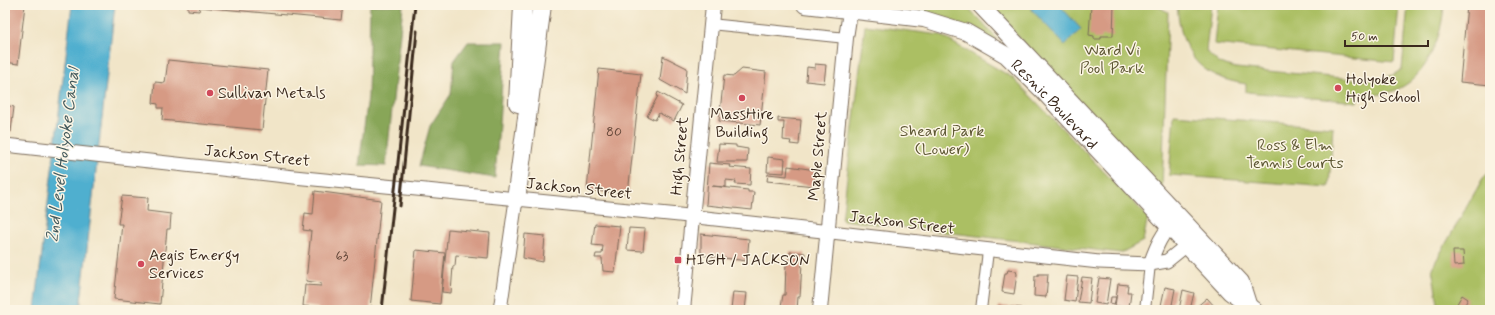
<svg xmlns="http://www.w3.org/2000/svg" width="1495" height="315" viewBox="0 0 1495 315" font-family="Mynerve,sans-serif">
  <rect width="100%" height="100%" fill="#fcf5e5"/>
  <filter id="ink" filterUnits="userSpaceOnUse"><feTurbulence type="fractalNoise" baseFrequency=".025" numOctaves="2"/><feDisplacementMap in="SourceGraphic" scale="8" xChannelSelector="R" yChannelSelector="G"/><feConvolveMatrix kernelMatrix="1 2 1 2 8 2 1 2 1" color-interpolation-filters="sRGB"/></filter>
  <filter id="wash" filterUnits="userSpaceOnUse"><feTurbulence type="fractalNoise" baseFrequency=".012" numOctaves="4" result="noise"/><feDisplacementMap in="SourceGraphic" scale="16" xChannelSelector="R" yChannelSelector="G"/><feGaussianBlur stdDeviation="0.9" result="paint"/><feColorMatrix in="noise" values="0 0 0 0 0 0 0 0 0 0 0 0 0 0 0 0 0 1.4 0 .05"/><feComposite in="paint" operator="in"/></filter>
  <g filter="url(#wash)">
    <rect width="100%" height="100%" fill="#f1e5c8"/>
    <!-- green -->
    <path fill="#abbf63" stroke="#737440" d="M872,5H966L997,39L995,41Z
      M988,5H1155L1168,12L1162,190Z
      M1177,5H1211L1206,51L1219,63L1236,68L1374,81L1393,75L1402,69L1408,5H1444V7C1440,44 1424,86 1383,94C1375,95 1366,94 1358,93L1357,102L1246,92V84C1197,77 1181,52 1177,5Z
      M1218,5H1399L1394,62L1214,44Z
      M865,25L940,35L1013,78L1148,217L1143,241L1121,253L842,220Z
      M1174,115L1333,127L1329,187L1169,175Z
      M1490,171V310H1439L1432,268L1483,178Z"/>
    <!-- forest -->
    <path fill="#88a659" stroke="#62683c" d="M370,5H403L386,166L359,165L368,97Z
      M611,5H656L658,8L647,12Z
      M468,42H505L495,178L419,166L430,126L451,94L454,61Z"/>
    <!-- water -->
    <path fill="#50afcf" stroke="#466c76" d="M72,5H115L80,310H35Z
      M1035,5H1065L1062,8L1081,29L1065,45L1031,9Z"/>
    <g id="blocks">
      <!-- building -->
      <path fill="#d69a84" d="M5,5H25L18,64L5,62Z
        M188,5H343L341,20L200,7L199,11L188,10Z
        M1091,5H1114L1113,36H1101V39H1094V36L1089,35Z
        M1467,5H1490V85L1460,82Z
        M663,56L687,68L685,94L660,80Z
        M168,60L268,70L262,130L162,120L163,108H158V104L153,103L155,82L165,83Z
        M815,64L826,65L824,83L806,81L807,67L815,68Z
        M599,69L641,74L628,194L587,190Z
        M742,69L766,72L760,125L719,121L724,75L734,76Z
        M658,92L682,105L674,121L659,113L655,120L647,116L658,96L657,95Z
        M5,105L14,107L11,132L5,131Z
        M778,118L801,120L799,145L790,144L791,141L783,140L784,122H778Z
        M719,144L736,145V147L748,149L747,162H717Z
        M768,157L785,159L784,173L767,172Z
        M709,163L730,165L729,167L751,169L750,185L735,184L736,181L726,180V187L712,186L748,190V192H754L752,210L706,205Z
        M788,166L816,170L814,186L767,181L768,174L787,176Z
        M315,191L381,200L370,310H318V308L303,306L305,285L321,286V283L306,281L311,231L303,230L305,213L313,214Z
        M122,196L148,198L147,211L171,214L170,229H167L160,304L114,299L122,224H118Z
        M595,224L620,226L615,272L603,271L602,258H595L596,254H602L603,246L592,245Z
        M629,228L645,229L643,251L627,250Z
        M448,229L490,233L488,258L456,255L455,266H453L451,293L442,292Z
        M525,234L545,236L543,262L523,258Z
        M701,234L749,239L747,261L701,255Z
        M416,250L445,253L440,304L411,301Z
        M1453,251H1463L1464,265L1454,266Z
        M790,252L805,253L804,264L802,263L800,297H798L797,310H783V307L781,306L783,295H785L786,262H789Z
        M1008,270L1016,271L1017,274L1014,294L1002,292L1005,273H1007Z
        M1038,274H1048L1046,297L1034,296L1035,276H1038Z
        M1067,276L1078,277L1075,302L1064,300Z
        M1082,277L1092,278L1089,303L1078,302Z
        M1099,278L1110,279L1106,305L1095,303Z
        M1118,284L1128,285L1127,292H1131L1129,307L1115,306Z
        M1165,287L1175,289L1171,310H1160Z
        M1183,290L1194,293L1190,310H1179Z
        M733,292L747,293L745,310H731Z
        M1462,295L1468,299L1462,310H1455L1454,309Z
        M1111,297H1116L1114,305L1110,304Z
        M1207,298L1216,308L1214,310H1197L1195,308Z
        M998,306L1022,308V310H998Z"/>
    </g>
  </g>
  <g filter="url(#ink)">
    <use href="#blocks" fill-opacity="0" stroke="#7b6b5a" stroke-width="1"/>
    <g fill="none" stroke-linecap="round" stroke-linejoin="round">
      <defs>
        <path id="minor" d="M710,24L846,38
          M981,310L988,251
          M1145,310L1150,264"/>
        <path id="tertiary" d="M5,145L294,177L679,215L1099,262L1150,264L1167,261L1193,240
          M1150,264C1156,247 1162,232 1176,220
          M500,310L516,200"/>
        <path id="secondary" d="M683,310L713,5
          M820,310L846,38L851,5"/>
        <g id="primary">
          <path id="s1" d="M805,5L924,19L966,32L1006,55L1042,90L1230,292L1254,310"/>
          <path d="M980,5L1241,282L1248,304"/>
        </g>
        <path id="motorway" d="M518,103L523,5
          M516,200L542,5"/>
      </defs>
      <!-- minor casing -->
      <use href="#minor" stroke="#7b6b5a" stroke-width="12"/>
      <!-- tertiary casing -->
      <use href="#tertiary" stroke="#7b6b5a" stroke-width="15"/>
      <!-- secondary casing -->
      <use href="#secondary" stroke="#7b6b5a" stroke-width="16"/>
      <!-- primary casing -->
      <use href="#primary" stroke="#7b6b5a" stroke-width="18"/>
      <!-- motorway casing -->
      <use href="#motorway" stroke="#7b6b5a" stroke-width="20"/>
      <!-- minor -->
      <use href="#minor" stroke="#fff" stroke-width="10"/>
      <!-- tertiary -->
      <use href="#tertiary" stroke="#fff" stroke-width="13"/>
      <!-- secondary -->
      <use href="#secondary" stroke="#fff" stroke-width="14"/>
      <!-- primary -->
      <use href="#primary" stroke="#fff" stroke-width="16"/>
      <!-- motorway -->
      <use href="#motorway" stroke="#fff" stroke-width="18"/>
      <!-- rail -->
      <path stroke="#3b2a1e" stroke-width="3" d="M400,206L417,31
        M382,310L415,5"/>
    </g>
  </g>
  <!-- markers -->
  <g fill="#d1495b" stroke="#fcf5e5" stroke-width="1.5">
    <circle cx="1338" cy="88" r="4"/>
    <circle cx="210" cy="93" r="4"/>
    <circle cx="742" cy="98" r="4"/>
    <rect x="674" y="256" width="8" height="8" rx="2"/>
    <circle cx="141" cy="264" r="4"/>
  </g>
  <g text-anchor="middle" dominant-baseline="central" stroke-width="3" stroke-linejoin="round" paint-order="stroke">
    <!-- number labels -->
    <g font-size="14" fill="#624638">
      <text x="614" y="132">80</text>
      <text x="342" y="256">63</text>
    </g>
    <!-- park labels -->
    <g font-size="16" fill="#5d5733" stroke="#fcf5e5">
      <text x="1112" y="50">Ward Vi<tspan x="1112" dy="18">Pool Park</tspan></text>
      <text x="942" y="131">Sheard Park<tspan x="942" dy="18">(Lower)</tspan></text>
      <text x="1295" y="145">Ross &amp; Elm<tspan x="1295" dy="18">Tennis Courts</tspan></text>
    </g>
    <!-- poi labels -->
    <g font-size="16" fill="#3b2a1e" stroke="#fcf5e5" text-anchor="start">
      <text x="1346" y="79">Holyoke<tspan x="1346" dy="18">High School</tspan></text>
      <text x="218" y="93">Sullivan Metals</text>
      <text x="742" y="114" text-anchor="middle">MassHire<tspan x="742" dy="18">Building</tspan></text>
      <text x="149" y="255">Aegis Energy<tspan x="149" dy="18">Services</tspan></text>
      <text x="686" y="260">HIGH / JACKSON</text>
    </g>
    <!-- street labels -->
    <g font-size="16" fill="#3b2a1e" stroke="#fcf5e5">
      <text stroke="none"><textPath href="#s1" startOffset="279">Resnic Boulevard</textPath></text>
      <text transform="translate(257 156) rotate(6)">Jackson Street</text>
      <text transform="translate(680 156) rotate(-85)">High Street</text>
      <text transform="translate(818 156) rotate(-85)">Maple Street</text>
      <text transform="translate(579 189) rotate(6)">Jackson Street</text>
      <text transform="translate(902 223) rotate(7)">Jackson Street</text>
    </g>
    <!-- water labels -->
    <g font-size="17" font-style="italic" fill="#42595c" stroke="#fcf5e5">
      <text transform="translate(63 155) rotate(-83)">2nd Level Holyoke Canal</text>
    </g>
  </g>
  <!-- margin -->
  <rect width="1495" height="315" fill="none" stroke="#fcf5e5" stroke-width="20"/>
  <!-- scale -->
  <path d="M1345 40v6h83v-6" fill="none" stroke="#3b2a1e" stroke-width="2"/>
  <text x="1351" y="40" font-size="12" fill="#3b2a1e" stroke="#fcf5e5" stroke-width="3" paint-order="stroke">50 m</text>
</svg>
